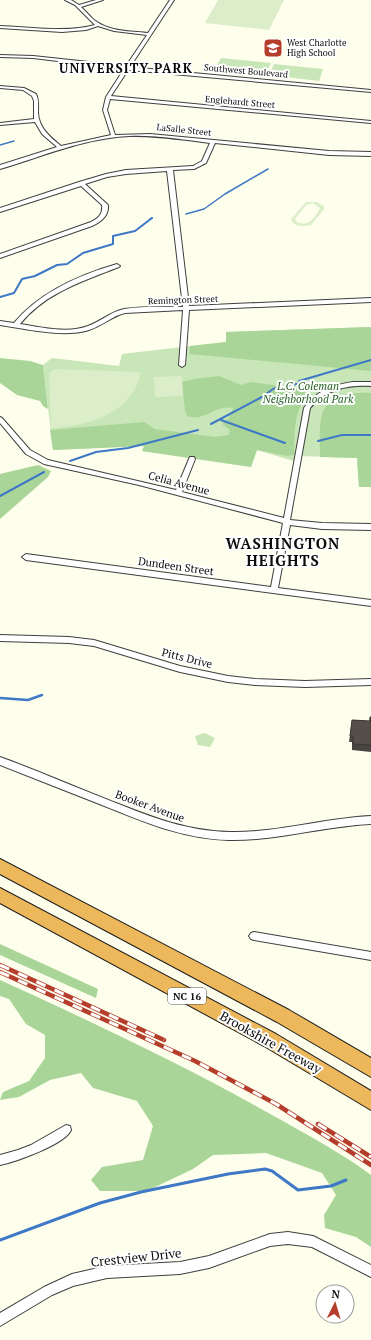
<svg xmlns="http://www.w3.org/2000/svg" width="371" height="1340" viewBox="0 0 371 1340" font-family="'PT Serif',serif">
  <rect width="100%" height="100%" fill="#fefeec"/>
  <!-- green -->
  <path fill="#c8e6b8" d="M221,58L271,63L265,74L215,69Z
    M274,64L323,69L319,81L269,75Z
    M371,327V487H359L357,458L299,456L297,462L257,450L251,467L142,451L144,446L53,450L43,365L52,358L119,366L122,354L226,342V332Z
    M205,733L215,738L210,747L198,745L195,736Z"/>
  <!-- forest -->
  <path fill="#a9d698" d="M371,327V371L189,354L190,346L226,342V332Z
    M0,358L30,361L43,365L48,409L43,406L40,401L17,395L0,383Z
    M219,376L241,385L251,382L297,388L308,394C293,413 295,432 294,455L287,456L257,450L251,467L142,451L144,446L53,450L50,430L144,422L155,429L215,437L228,435L230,430L222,424L229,418L233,408C215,404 205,422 187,416L185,411L182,382L194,379Z
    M371,393V487H359L357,458L320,457C320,444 318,418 325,408C334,394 357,392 371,393Z
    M38,465L51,471L48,477L0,519V474Z
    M0,944L98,989L96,998L0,955Z
    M0,980C92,1022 184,1065 272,1115C306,1134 340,1152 371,1175V1247L356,1237L325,1228L324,1215L336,1195L322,1173L266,1153L213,1155L193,1169L147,1191H100L91,1180L102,1167L143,1160L153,1126L137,1101L93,1088L81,1073L50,1080L19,1097L0,1100L3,1092L29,1081L45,1058V1035L26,1024L9,999L0,996Z"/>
  <!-- pitch -->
  <path fill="#dbeec9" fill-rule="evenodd" d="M218,0H284L269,30L205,23Z
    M306,202H316L324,206V209L311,225C303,227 295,227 291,220L292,218ZM313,203L320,208C315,217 309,228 297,222L295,219L306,205Z
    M55,369L141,372C133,414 87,426 51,428L49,373Z
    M182,376L183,396L155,397L154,377Z"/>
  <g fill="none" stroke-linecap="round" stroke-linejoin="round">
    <!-- stream-far3 -->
    <path stroke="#3e78c6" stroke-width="1.5" d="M0,145L14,141
      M186,214L204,209L225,194L268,169
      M150,219L152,218"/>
    <!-- stream-far2 -->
    <path stroke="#3e78c6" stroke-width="2" d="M0,297L14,293L22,279L35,276L57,265L67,264L83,253L113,244V236L135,231L152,218
      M221,420L285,443
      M211,424L262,397L273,389L301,383L299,381L371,360
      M318,441L342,435H371
      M70,461L96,452L128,448L198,430
      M0,496L44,472"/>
    <!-- stream-far1 -->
    <path stroke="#3e78c6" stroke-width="2.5" d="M0,698L28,700L42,695"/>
    <!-- stream -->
    <path stroke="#3e78c6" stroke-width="3" d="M0,1240L100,1203L141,1192L228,1174L265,1169L272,1171L298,1190L331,1186L346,1180"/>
    <defs>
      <path id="street" d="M65,0H71L79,5L96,0H103L81,7C86,11 89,16 94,20C110,32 130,31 148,33L170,0H174L130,67L371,90V92L128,70L111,96L371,121V123L110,99L107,110L115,135L150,134L329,151L371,152V156L329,155L215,143L206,163L194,169L173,170L189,306L371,298V302L189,310L185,365L182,367L179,365L183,310L125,313C112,316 102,326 89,330C63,338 27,329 0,325V321L14,323C40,292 79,275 117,264L120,266L119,267C83,281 45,293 20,324C41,327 67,334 88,326C100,322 110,312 124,309C143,306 164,307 183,307L167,171L126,174L107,177L85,184L108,205C109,216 101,222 92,226L0,258V254L91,222C99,218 103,214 102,205L81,186L0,212V208L79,182L106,174L126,170L193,166L202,161L210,143C184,140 157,135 130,136C84,138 44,156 0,169V165L57,147L42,134L35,122L0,125V123L34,119V101L32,96L23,90L0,88V86L24,88L36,94C39,100 38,106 38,113C39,128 50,137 61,146L111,135L103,110L106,97L124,69L33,58L0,57V55L33,56L126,66L147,35L114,31L98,26L86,30L62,32L0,28V26C32,27 64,33 95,25L75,5Z
        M353,382H371V386C347,385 326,389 310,408L290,520L322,523L371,524V530L322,529L290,525L278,588L371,600V606L26,560L22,557L26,554L271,587L283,523L139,485L44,464L26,454L0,423V417L2,418L30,450L48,460L176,490L189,459L190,457H194L195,459L182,492L284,518L304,408C316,391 333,385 353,382Z
        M0,635L69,637L94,640L180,666L228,676L255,679L305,681L371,679V685L305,687L255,685L228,682L180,672L94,646L69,643L0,641Z
        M0,757C39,771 77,788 116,803C154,818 187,831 230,832C277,833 324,818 371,816V824C324,826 277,841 229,840C183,839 144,822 102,805C68,792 34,778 0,765Z
        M254,932L371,952V960L254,940L251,939L249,936L251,933Z
        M66,1125L70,1126L71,1130C65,1144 16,1162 0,1165V1155L18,1150L31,1145Z
        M288,1232L313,1236L371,1265V1277L312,1247L288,1244L270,1246L209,1268L180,1274L107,1278L73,1286L52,1295L0,1326V1313L44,1287L72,1274L107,1266L180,1262L209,1256L270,1234Z"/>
      <path id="highway" d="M0,859L289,1010L371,1058V1077L277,1022L0,874Z
        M0,888L276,1034L371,1091V1110L264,1046L0,903Z"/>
    </defs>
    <!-- street casing -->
    <use href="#street" stroke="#3f3f3f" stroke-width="2"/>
    <!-- highway casing -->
    <use href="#highway" stroke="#1d1d1d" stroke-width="2"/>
    <!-- street -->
    <use href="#street" fill="#fff" fill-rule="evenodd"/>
    <!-- highway -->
    <use href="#highway" fill="#edb75b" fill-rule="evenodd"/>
    <defs>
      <path id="rail" d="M0,965L164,1040
        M0,972L195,1061L276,1104L371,1165
        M318,1124L371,1157"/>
    </defs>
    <!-- rail casing -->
    <use href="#rail" stroke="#b53d2b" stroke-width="4.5"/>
    <!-- rail -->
    <use href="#rail" stroke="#fff" stroke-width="3" stroke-dasharray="10" stroke-linecap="butt"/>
  </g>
  <!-- wall -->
  <path fill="#48443f" d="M370,717H371V752L352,750V742H349L352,720L369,721Z"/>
  <!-- building -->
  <path fill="#544f49" stroke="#3b3733" d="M370,717H371V745L353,744V736H350L352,720L370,721Z"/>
  <!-- icons -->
  <defs>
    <symbol id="school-square" viewBox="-11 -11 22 22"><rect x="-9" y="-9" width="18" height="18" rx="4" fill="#b53d2b" stroke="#fff"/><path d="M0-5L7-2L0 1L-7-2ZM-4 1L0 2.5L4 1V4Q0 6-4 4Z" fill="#fff"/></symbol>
  </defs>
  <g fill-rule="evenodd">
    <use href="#school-square" x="262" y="37" width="22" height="22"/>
  </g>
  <g text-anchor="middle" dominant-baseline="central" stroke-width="4" stroke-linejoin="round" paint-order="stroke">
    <!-- far-poi labels -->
    <g font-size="9" fill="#0c0c0c" stroke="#fff" text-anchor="start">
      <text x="287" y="43">West Charlotte<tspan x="287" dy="10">High School</tspan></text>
    </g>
    <!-- far-street labels -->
    <g font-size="9" fill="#0c0c0c" stroke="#fff">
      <text transform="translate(246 71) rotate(5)">Southwest Boulevard</text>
      <text transform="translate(240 102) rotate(5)">Englehardt Street</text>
      <text transform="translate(184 130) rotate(6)">LaSalle Street</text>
      <text transform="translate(183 300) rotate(-2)">Remington Street</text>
    </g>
    <!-- shield labels -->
    <rect fill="#fff" stroke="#555" stroke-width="1" x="168" y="988" width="38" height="16" rx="3"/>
    <g font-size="10" font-weight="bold" fill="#0c0c0c">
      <text x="187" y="996">NC 16</text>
    </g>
    <!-- park labels -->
    <g font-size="11" font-style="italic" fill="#226020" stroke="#fff">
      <text x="308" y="386">L.C. Coleman<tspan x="308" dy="13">Neighborhood Park</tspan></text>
    </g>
    <!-- street labels -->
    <g font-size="11" fill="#0c0c0c" stroke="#fff">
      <text transform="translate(179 483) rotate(15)">Celia Avenue</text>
      <text transform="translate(176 566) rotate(8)">Dundeen Street</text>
      <text transform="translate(187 658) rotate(14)">Pitts Drive</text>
      <text transform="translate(150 806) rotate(20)">Booker Avenue</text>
    </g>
    <!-- far-district labels -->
    <g font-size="13" font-weight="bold" letter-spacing="1" fill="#0c0c0c" stroke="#fff">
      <text x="126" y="68">UNIVERSITY PARK</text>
    </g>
    <!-- near-street labels -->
    <g font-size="13" fill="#0c0c0c" stroke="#fff">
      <text transform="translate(271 1042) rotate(29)">Brookshire Freeway</text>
      <text transform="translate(136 1257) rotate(-6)">Crestview Drive</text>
    </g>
    <!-- district labels -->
    <g font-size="15" font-weight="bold" letter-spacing="1" fill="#0c0c0c" stroke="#fff">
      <text x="283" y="543">WASHINGTON<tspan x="283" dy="17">HEIGHTS</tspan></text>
    </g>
  </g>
  <!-- north arrow -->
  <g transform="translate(335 1304) rotate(5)"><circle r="19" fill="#ffffff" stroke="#9e9e9e"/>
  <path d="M0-3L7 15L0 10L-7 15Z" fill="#b53d2b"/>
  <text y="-6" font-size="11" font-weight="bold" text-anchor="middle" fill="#0c0c0c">N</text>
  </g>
</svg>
